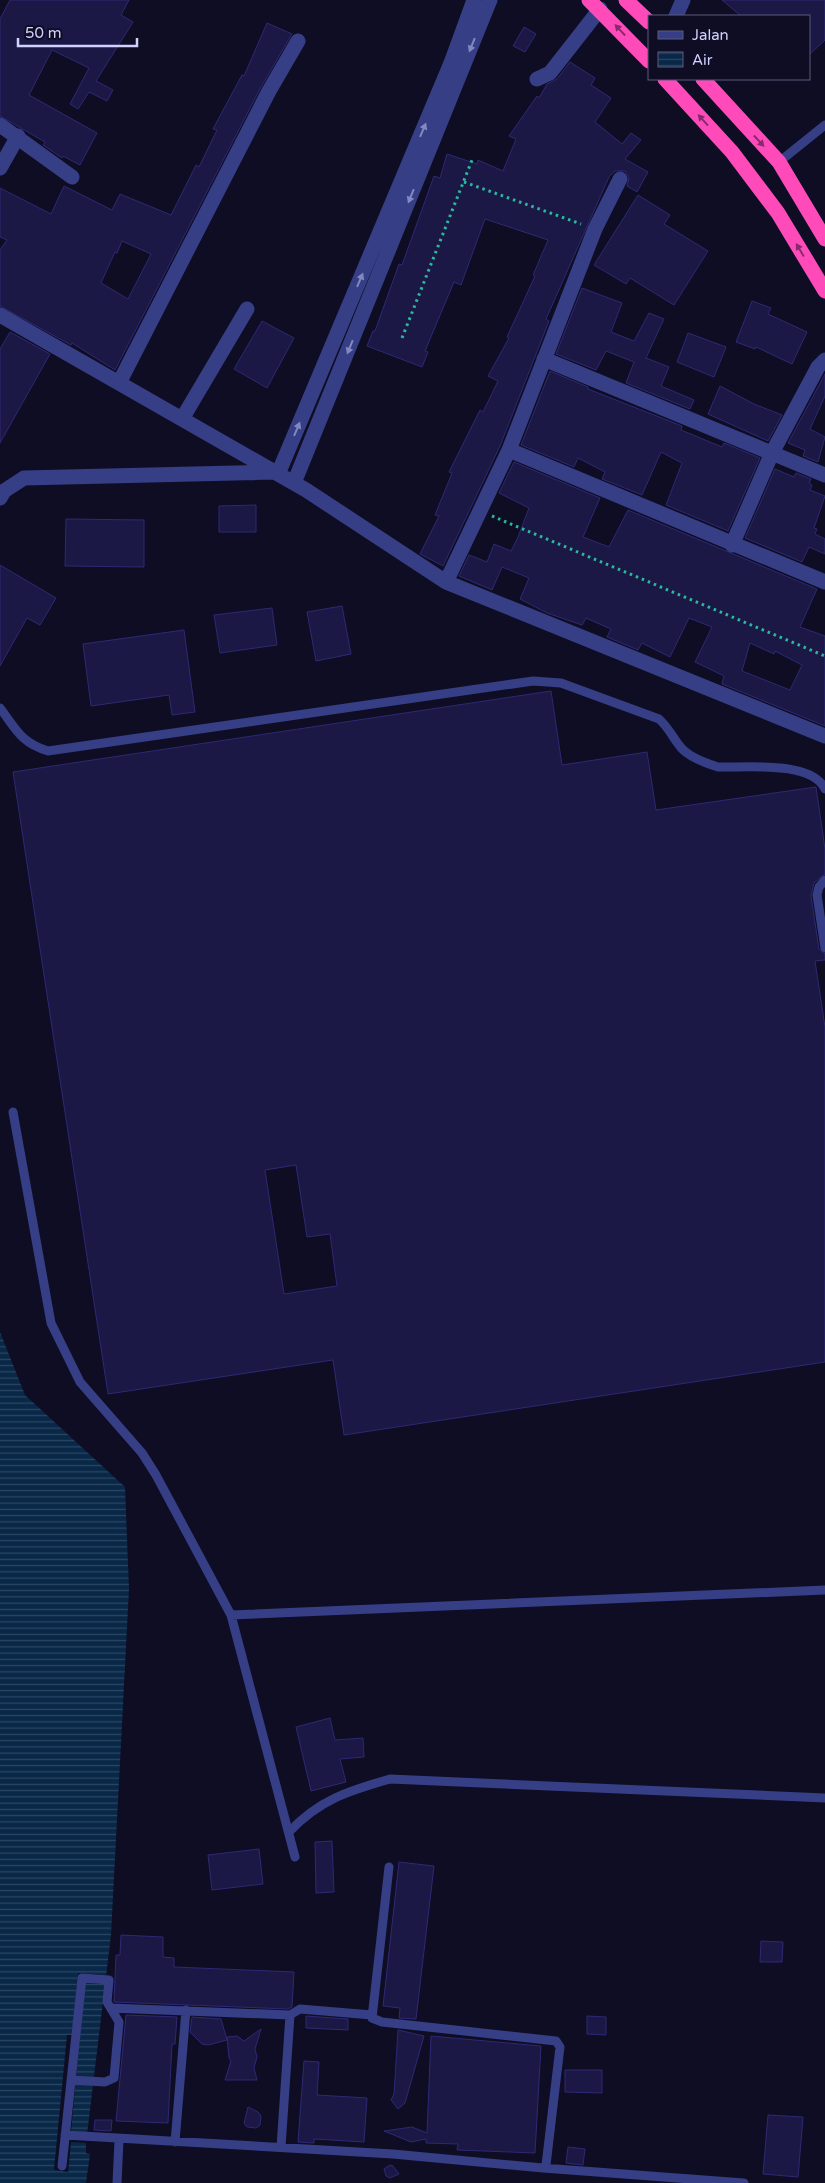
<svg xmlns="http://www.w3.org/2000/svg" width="825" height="2183" viewBox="0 0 825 2183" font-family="'Varela Round',sans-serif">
  <defs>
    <pattern id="water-rules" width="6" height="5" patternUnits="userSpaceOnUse" patternTransform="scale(1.25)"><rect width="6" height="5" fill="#092847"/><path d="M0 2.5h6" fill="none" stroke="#2c4663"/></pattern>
  </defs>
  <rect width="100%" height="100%" fill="#0e0d24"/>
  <!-- water -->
  <path fill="url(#water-rules)" d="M0,1332L25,1395L125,1487L129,1589L111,1935L86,2143V2153L90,2154L86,2183H0Z"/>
  <!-- pier -->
  <path fill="#0e0d24" d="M78,1973L106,1975L105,1984L85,1983L71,2131L88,2133L86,2143L71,2142L68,2172L54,2170L67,2035H72Z"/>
  <!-- building -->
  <path fill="#1c1846" stroke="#2e2973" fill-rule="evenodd" d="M10,0H129L121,15L133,22L96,81L113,90L107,101L89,92L78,109L70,104L89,68L52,50L29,95L97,133L80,165L63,156L62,158L43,145L45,142L0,116V19Z
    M722,0H825V40L809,55V16H741Z
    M267,23L292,34L261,87L115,370L72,343L71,345L0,306V250L7,240L0,237V188L51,214L64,186L112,210L120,194L171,215L196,165L199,167L217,130L213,129L242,75L244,76ZM122,241L151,254L128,299L101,283L115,252L117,253Z
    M524,27L536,34L525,52L513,46Z
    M570,62L595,78L591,85L611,98L595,122L622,144L631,133L641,140L625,159L648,172L637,192L627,186L629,178L625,171H615L609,177L546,319L549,321L500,446L443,566L420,554L439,516L435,515L452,473L449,472L480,410L483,412L498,381L488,376L509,338L507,337L535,276L533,275L548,240L485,219L461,285L454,282L425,351L428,352L422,367L367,346L373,331H375L399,264L402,265L434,176L440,178L447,154L477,164L478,160L503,171L516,139L509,136L537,96L539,98L547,84L557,79Z
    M638,195L670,215L664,224L708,251L674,305L630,278L626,284L594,265Z
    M582,288L622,303L611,332L634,341L649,313L664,319L646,358L669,367L661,386L694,400L690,409L626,383L634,362L606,351L596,370L556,354Z
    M752,301L771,308L768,314L807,332L792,364L756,347L755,349L736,342Z
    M262,321L294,338L267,388L234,369Z
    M10,332L50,354L0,443V349Z
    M688,333L726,347L714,377L677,362Z
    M550,371L588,387V389L682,426L681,430L722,447L724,443L760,458L728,531L666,505L682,463L661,452L642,495L602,479L605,472L578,458L574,467L521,445Z
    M825,374V396L810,429L825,437L818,462L803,456L805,450L788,443Z
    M720,386L754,404L782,415L768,441L708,414Z
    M514,462L600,498L583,537L609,547L628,510L817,589L800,627L825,636V726L722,684L724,676L695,662L712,627L689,618L670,657L642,643L638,650L607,637L611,629L586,618L582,625L547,613L520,599L529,578L502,567L492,590L459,576L469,555L487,562L494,544L511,551L518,537L529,508L499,493ZM750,643L774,654L775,651L802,665L790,690L742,671Z
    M775,469L794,477L796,473L811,479L809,483L812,485L810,490L825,496L814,528L817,529L815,534L825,539V554L809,547L802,562L745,538Z
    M256,505V532H219V506Z
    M66,519L144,520V567L65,566Z
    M0,565L56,598L40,625L27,618L0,666Z
    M342,606L351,654L316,661L307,612Z
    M272,608L277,645L220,653L214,615Z
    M184,630L195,712L172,715L169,695L91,706L83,644Z
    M551,691L562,765L647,752L656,810L816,787L825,849V874L814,883L811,896L819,949L825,954V960L815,961L825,1027V1362L344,1435L333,1360L108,1394L13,772ZM296,1165L307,1237L330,1234L337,1286L284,1294L265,1170Z
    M330,1718L335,1740L363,1738L364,1757L340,1759L346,1782L311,1791L296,1727Z
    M332,1841L334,1892L316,1893L315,1842Z
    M259,1849L263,1884L212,1890L208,1855Z
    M399,1862L434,1866L416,2019L399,2018L400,2008L383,2006Z
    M121,1935L163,1937V1957L174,1958V1967L294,1972L292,2007L288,2009L114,2002L116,1955H120Z
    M761,1941L783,1942L782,1962H760Z
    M126,2015L177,2017L175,2044H172L168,2123L116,2121Z
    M306,2016L348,2019V2030L306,2028Z
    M587,2016L606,2017V2035L587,2034Z
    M192,2017L221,2019L227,2040L208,2045L202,2044L190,2032Z
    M261,2029L255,2049L257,2057L254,2068L257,2080H225L231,2061L229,2058L227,2037L237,2036L244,2041Z
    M398,2030L424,2036L405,2103L398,2109L391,2100L394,2094Z
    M431,2036L541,2046L535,2153L457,2150L458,2144L426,2143V2139L411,2142L384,2131L412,2127L427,2133Z
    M304,2061L319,2062L317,2095L367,2098L364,2142L314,2139V2143L298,2142Z
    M565,2070H602V2093L565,2092Z
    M248,2107L258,2112L261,2116L260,2125L256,2128L247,2127L244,2123Z
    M768,2115L803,2117L798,2177L763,2174Z
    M95,2120H112L111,2131L94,2130Z
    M568,2147L585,2149L583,2165L566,2163Z
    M390,2165L393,2166L399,2174L390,2178L386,2176L384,2169Z"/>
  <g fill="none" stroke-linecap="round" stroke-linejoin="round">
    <!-- path -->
    <path stroke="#29ba9e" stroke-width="3" stroke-dasharray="2.5 4" stroke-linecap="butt" d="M464,182L581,224
      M402,338L472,160
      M492,516L825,656"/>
    <!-- lane -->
    <path stroke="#363e85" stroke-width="9" d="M779,162L825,125
      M0,708C16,729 21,743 48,751L533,681L561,683L659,719C668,727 672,736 679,745C686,756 705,763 718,767C745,768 811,760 825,789
      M825,880L819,887L817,895L825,948
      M13,1112L51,1323L80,1382L142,1453L156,1475L231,1615L295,1857
      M231,1615L825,1590
      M289,1832C319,1800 348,1791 390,1779L825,1798
      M111,2008L290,2015L300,2009L372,2015
      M65,2135L393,2154L543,2168L546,2165L560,2047L556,2041L382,2022L372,2018L389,1867
      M175,2142L186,2010
      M281,2147L290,2015
      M62,2166L82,1978L109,1980L107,2002L119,2022L114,2078L105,2082L71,2080
      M543,2168L744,2183
      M117,2183L119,2140"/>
    <!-- street -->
    <path stroke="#363e85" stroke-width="15" d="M676,16L683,0
      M537,79L550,73L600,9
      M0,125L72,177
      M0,168L18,136
      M0,315L306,490L446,582L825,736
      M544,359L825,475
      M119,383L269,91L298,41
      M182,419L247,309
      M509,450L825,582
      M278,474L451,63L474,0
      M294,483L490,0
      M0,498L4,491L24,478L273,472
      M732,545L772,453L818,367L825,360
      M446,582L509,450L595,229L620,179"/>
    <!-- highway -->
    <path stroke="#ff4bb9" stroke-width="15" d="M589,0L649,61
      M626,0L649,22
      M665,79L732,152L778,213L825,291
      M703,79L779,162L825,239"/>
  </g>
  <!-- one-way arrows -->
  <defs><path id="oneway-solid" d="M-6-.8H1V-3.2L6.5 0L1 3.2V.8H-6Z" transform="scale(1.25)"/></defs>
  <g fill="#862c6e">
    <use href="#oneway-solid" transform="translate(620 30) rotate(-133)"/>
    <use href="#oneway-solid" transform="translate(703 120) rotate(-132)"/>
    <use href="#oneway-solid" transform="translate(759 141) rotate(47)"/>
    <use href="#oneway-solid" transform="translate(800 250) rotate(-121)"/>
  </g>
  <g fill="#8388c2">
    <use href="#oneway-solid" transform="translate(472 45) rotate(112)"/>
    <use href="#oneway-solid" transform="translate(423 130) rotate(-67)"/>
    <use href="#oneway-solid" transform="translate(411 196) rotate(112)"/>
    <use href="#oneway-solid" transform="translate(360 280) rotate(-67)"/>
    <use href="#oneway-solid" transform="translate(350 347) rotate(112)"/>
    <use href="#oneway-solid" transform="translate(297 429) rotate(-67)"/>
  </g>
  <!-- legend -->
  <rect x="648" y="15" width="162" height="65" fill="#0e0d24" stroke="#5c5b7c"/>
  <rect x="658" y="31" width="25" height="8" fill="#363e85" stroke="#5c5b7c"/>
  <text x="692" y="40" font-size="15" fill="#d0d1ff">Jalan</text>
  <rect x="658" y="52" width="25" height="15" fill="url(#water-rules)" stroke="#5c5b7c"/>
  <text x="692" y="65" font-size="15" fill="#d0d1ff">Air</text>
  <!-- scale -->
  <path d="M18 38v8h119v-8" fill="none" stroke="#d0d1ff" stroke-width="2.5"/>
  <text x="25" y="38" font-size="15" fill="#d0d1ff" stroke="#0e0d24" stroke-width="4" paint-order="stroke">50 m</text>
</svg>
